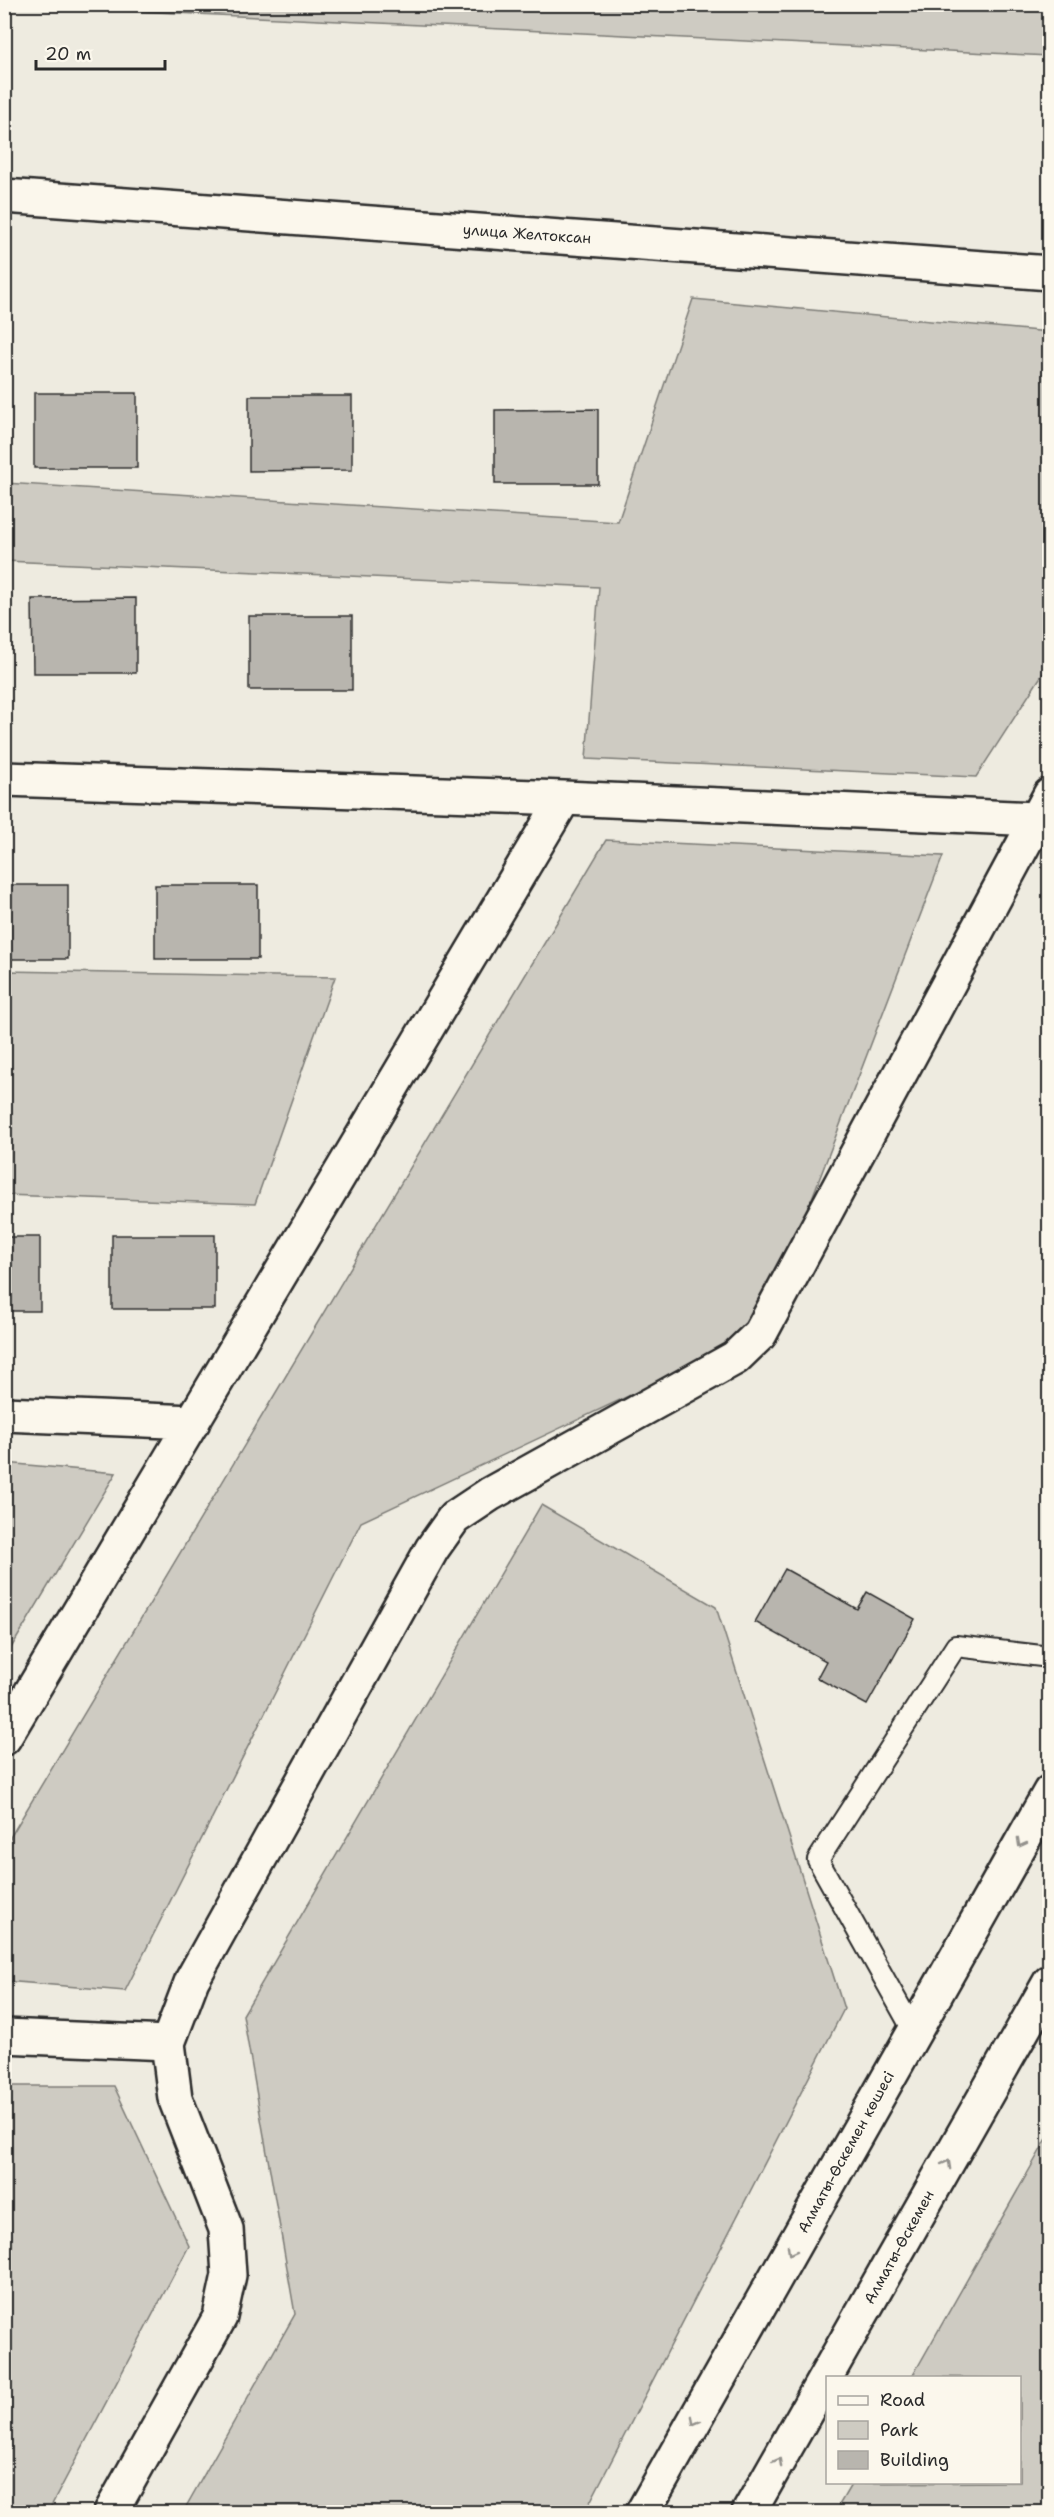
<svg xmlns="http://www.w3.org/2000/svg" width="1054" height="2517" viewBox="0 0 1054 2517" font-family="'Shantell Sans',sans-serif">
  <rect width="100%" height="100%" fill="#eeebe0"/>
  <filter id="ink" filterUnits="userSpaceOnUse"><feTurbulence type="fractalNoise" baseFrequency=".0167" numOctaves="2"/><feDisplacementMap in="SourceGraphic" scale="12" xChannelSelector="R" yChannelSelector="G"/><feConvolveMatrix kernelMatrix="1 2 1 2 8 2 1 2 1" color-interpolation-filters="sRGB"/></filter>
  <g filter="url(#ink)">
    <!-- green -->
    <path fill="#cecbc2" stroke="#7c7b76" stroke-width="1.5" d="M13,5H1049V56Z
      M693,299L1049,332V664L976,777L586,759L599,587L5,561V483L618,522Z
      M606,840L943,856L760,1334L361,1522L125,1991L5,1981V1846Z
      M5,971L335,977L255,1204L5,1195Z
      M5,1463L116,1473L5,1658L4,1463Z
      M541,1505L716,1607L844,2009L585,2512H183L295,2314L243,2015Z
      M4,2086H114L189,2246L48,2512H5Z
      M1049,2135V2512H835L852,2483L1020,2482V2378L912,2377Z"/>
    <!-- building -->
    <path fill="#b8b5ae" stroke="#2b2b2b" stroke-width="1.5" d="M34,393H137V468H34Z
      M249,396H352V470L249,471Z
      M598,409V484H495V410Z
      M136,598V673H33L32,599Z
      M249,616H352V690H249Z
      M4,885H68V959H4Z
      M155,885H258V959H155Z
      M112,1235H215V1309H112Z
      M4,1237H40V1311H4Z
      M785,1569L857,1609L867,1592L915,1619L867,1705L817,1678L826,1661L755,1622Z"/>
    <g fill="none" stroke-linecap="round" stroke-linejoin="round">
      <defs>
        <path id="lane" d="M914,2032L818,1860L956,1646L1050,1657"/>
        <path id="street" d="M4,779L564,798L1036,819
          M4,1414L193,1422
          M4,1738L564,798
          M4,2036L168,2043"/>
        <path id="secondary" d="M4,196L1050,273
          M111,2512L220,2317L229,2275L226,2229L175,2098L168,2043L192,1980L432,1549L454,1518L490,1494L735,1358L760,1334L1050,795"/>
        <path id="highway" d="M643,2512L1050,1792
          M749,2512L1050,1982"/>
      </defs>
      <!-- lane casing -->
      <use href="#lane" stroke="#2b2b2b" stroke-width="24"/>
      <!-- street casing -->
      <use href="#street" stroke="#2b2b2b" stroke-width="38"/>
      <!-- secondary casing -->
      <use href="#secondary" stroke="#2b2b2b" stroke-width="38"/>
      <!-- highway casing -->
      <use href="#highway" stroke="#2b2b2b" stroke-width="38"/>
      <!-- lane -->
      <use href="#lane" stroke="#fbf7ec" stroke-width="20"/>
      <!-- street -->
      <use href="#street" stroke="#fbf7ec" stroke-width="33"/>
      <!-- secondary -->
      <use href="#secondary" stroke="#fbf7ec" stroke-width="33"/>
      <!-- highway -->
      <use href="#highway" stroke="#fbf7ec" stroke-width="33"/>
    </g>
    <!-- one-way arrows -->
    <defs><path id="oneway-chevron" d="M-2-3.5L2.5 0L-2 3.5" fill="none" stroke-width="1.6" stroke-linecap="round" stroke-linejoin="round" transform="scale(1.5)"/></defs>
    <g stroke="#93918c">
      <use href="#oneway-chevron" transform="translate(1021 1843) rotate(119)"/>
      <use href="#oneway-chevron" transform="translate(947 2164) rotate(-61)"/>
      <use href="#oneway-chevron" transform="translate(791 2251) rotate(119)"/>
      <use href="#oneway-chevron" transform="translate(695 2421) rotate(119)"/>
      <use href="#oneway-chevron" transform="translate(778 2462) rotate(-61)"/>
    </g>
  </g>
  <g text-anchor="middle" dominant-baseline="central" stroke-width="4.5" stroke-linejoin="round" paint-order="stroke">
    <!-- street labels -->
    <g font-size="15" fill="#2b2b2b" stroke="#fbf7ec">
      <text transform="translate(527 234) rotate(4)">улица Желтоксан</text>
      <text transform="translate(846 2152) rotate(-61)">Алматы-Өскемен көшесі</text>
      <text transform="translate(899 2247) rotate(-61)">Алматы-Өскемен</text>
    </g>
  </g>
  <!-- margin -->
  <rect width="1054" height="2517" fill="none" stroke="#fbf7ec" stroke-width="24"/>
  <rect x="12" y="12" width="1030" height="2493" fill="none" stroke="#2b2b2b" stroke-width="2" filter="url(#ink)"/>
  <!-- legend -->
  <rect x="826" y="2376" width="195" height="108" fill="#fbf7ec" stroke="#a8a59f" stroke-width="1.5"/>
  <rect x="838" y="2396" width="30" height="9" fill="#fbf7ec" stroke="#a8a59f" stroke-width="1.5"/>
  <text x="880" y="2406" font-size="18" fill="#2b2b2b">Road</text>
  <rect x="838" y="2421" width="30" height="18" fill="#cecbc2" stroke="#a8a59f" stroke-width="1.5"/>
  <text x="880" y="2436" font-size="18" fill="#2b2b2b">Park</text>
  <rect x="838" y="2451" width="30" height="18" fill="#b8b5ae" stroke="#a8a59f" stroke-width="1.5"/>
  <text x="880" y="2466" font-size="18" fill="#2b2b2b">Building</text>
  <!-- scale -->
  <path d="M36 60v9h129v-9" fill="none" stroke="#2b2b2b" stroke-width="3"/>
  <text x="45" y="60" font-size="18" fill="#2b2b2b" stroke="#fbf7ec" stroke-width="4.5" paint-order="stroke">20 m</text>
</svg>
